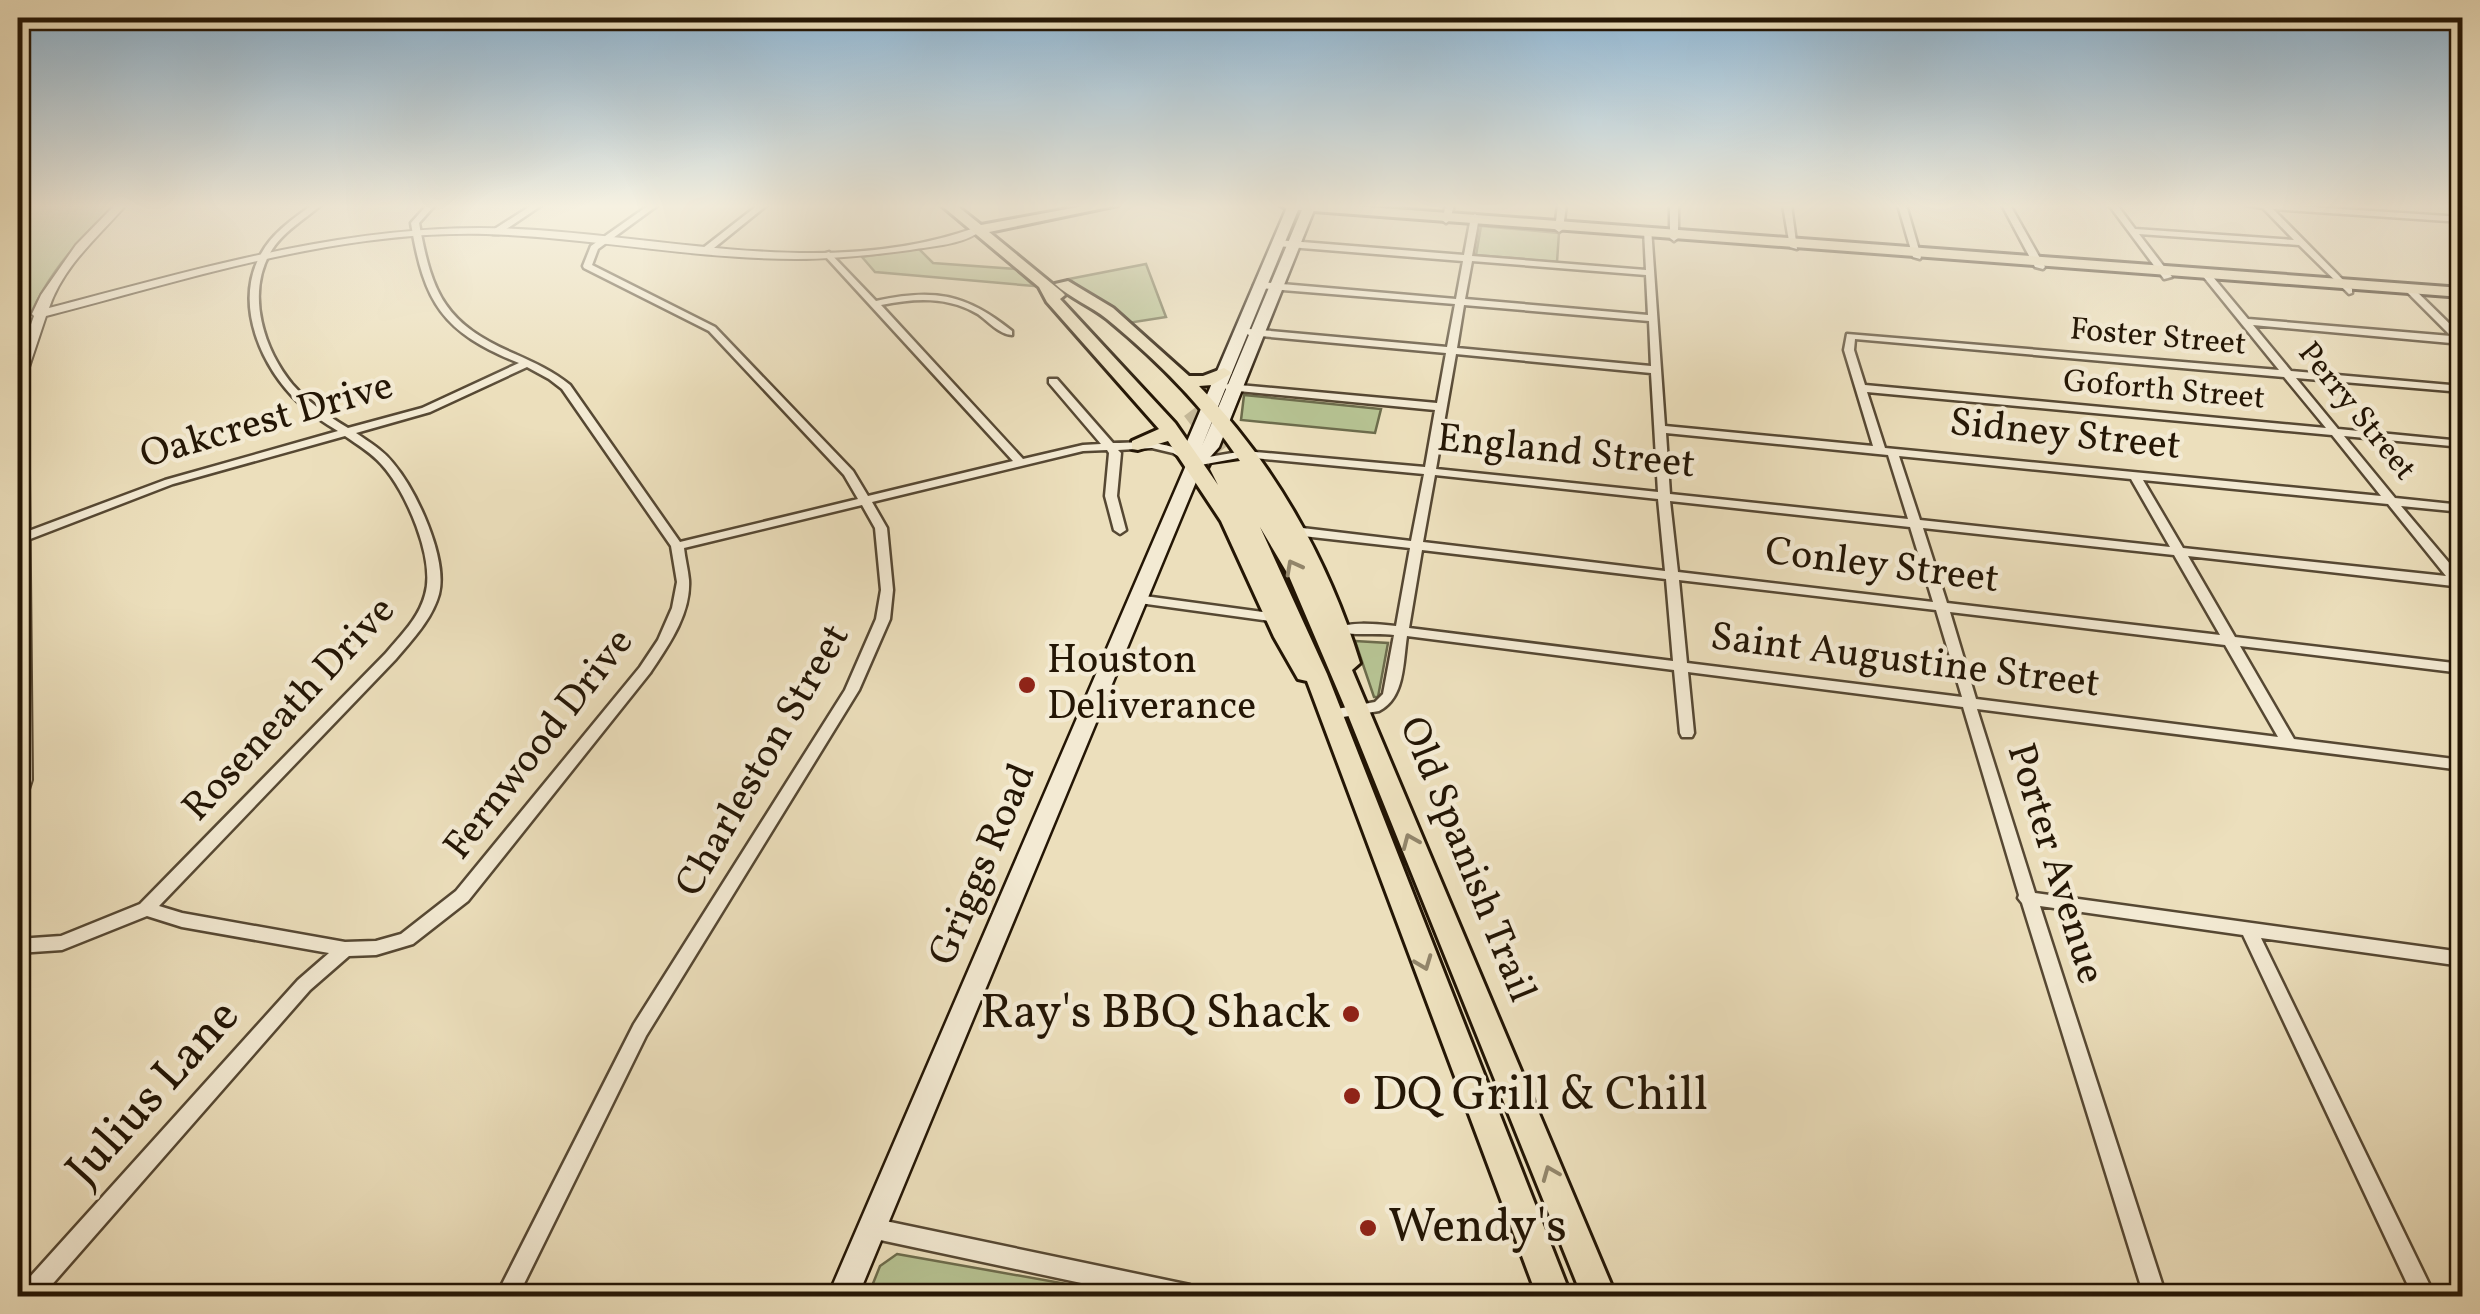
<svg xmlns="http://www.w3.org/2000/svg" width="2480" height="1314" viewBox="0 0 2480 1314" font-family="Vollkorn,serif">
  <rect width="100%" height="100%" fill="#ecdfbc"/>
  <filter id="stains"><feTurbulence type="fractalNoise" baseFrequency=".002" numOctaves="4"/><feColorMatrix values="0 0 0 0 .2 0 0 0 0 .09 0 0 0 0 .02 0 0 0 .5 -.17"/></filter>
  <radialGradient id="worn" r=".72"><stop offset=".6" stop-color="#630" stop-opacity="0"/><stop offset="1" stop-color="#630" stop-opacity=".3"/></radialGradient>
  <!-- green -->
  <path fill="#b6c292" stroke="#6d6c4c" stroke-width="2.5" d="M18,205H115C72,245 30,294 18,353Z
    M1481,226L1559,233L1557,262L1476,255Z
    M918,248L933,263L1016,269L1034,286L875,272L862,257Z
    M1146,264L1166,317L1128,323L1069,279Z
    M1244,395L1381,409L1375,433L1241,420Z
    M1355,641L1388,643L1378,697H1374Z
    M897,1254L1134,1296H868L880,1266Z"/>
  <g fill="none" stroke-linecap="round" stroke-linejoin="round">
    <!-- primary-tunnel -->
    <path stroke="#c4b797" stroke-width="20" stroke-dasharray="20 10" stroke-linecap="butt" d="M1192,410L1234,465"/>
    <defs>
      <path id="minor" d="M312,205H321C304,220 282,232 270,253C246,295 264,350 293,385C309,403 328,416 348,428L422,408L519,363C442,332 424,303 411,223L427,205H435L419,223C432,295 445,324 515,354C535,363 553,371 570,385L680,542L858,499L844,475L709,331L584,268L583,266L591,246L649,205H658L598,249L592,265L715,327L853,471L868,496L1013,461L826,257V253L829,252L876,301C934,288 966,294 1012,331V335C999,334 989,322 978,314C947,296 915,298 881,305L1023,459L1083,445L1101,444L1049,383V379H1057L1113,443C1146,442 1168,440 1197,459L1244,451L1425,467L1435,410L1228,390L1223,387L1228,384L1437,403L1446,353L1249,335L1244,332L1249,329L1447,347L1455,304L1259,288L1254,285L1259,282L1456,299L1463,261L1277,246L1273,243L1277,240L1464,255L1471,217L1475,214L1479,217L1472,256L1646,270L1644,230L1651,228L1665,426L1873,446L1844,350L1847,334L2279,370L2202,275V271H2208L2248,319L2451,336L2404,289L2412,287L2462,336V344L2253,325L2291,371L2462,386V392L2296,378L2338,429L2462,441V447L2344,436L2395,498L2462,505V512L2401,506L2462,578V587L2188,556L2235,637L2462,664V673L2240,646L2294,739L2462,760V770L1977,709L2035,893L2462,952V966L2261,938L2435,1296H2413L2243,935L2040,906L2166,1296H2144L2022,903L2018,898L2019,895L1963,707L1688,672L1694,733L1692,737H1682L1680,733L1674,670L1407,636C1403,662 1405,698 1379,711L1331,719L1326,717L1324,714L1326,711L1375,702L1383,694L1394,635C1376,632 1344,637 1331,630C1348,621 1376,624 1396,626L1410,548L1294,535L1288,531L1294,527L1411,541L1424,474L1244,457L1195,466L1173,453L1152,448L1118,450L1121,453L1117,496L1126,530L1120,534L1114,530L1105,496L1109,453L1107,450L1083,451L872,502L887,528L893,590L890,619L859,690L646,1036L518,1296H496L634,1024L845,690L876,619L881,590L875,528L862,505L684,548C685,558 688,569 689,580C691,614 668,646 650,673L468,901L413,944L376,955L349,956L310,990L42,1296H18L20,1288L298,980L329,953L182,927L147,916L62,950L18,953V939L61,936L140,904L386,653C401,635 419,618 425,595C436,560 406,491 382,465C372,453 358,445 345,436L173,484L25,541H18V535L165,480L338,431C324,423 311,414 300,404C261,367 233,304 261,254C272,233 293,219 312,205ZM1472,261L1646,275L1648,315L1465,299ZM1464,305L1649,321L1651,366L1457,348ZM1855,339L2284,377L2326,428L1865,385L1854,350ZM1456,354L1651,373L1658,492L1436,469ZM527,367L549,379L562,389L671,546L677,582L672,608L658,640L640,667L456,891L401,934L376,941L345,942L182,913L159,906L396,659C413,639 432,619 439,594C448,558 416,490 393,463C383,450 369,442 356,433L430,412ZM1867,392L2332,435L2381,496L1885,448ZM1666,433L1888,455L1908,519L1670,494ZM1899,456L2131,479L2170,547L1920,520ZM1435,475L1658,499L1665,571L1423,542ZM2143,480L2388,504L2446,576L2183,548ZM1670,501L1910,527L1933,602L1678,572ZM1923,528L2174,555L2220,635L1947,603ZM1422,550L1666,579L1673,661L1409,628ZM1679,580L1936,610L1962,697L1687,663ZM1950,612L2225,645L2278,737L1976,699Z
        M532,205H542L499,234H493V230Z
        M758,205H767L709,252H703V248Z
        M1446,205H1454L1450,220L1446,223L1442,220Z
        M1558,205H1566L1563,229L1559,232L1555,229Z
        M1670,205H1678V238L1674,241L1670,238Z
        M1783,205H1791L1797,249L1790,247Z
        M1898,205H1906L1921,257L1920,259L1913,257Z
        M2002,205H2010L2045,267L2043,269L2035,267Z
        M2109,205H2117L2135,229L2294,240L2263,208L2245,205H2284L2462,217V222L2273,209L2352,289V293L2349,294L2299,245L2139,234L2172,277L2164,279Z
        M1137,595L1277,614L1284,618L1277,622L1132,602L1130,599L1132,596Z
        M871,1218L1190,1285L1198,1288L1201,1296H1142L871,1238L864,1235L861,1228L864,1221Z"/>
      <path id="tertiary" d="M115,205H126C98,237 63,266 49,308C191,271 332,228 480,228C643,228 818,285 977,227L982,230C963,245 933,246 910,250C872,255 835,259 796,259C692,259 590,237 486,234C335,230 190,279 46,316L28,370L32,780L25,802L18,804V361L34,316L32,314L41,295L76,245Z"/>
      <path id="secondary" d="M1288,205H1300L1202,446L1304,205H1316L1219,447L1203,465L858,1296H828L1187,463L1186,444Z"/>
      <path id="primary" d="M941,205H956L981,225L1089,205H1118L989,232L1062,292L1065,295L1060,299L1175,423L1218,485L1210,469L1212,465L1240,461C1204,407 1157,360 1107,319C1091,306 1070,298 1055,284L1068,281L1113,308L1189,376H1203L1224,368L1232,373L1212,385L1199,386C1274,463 1329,561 1360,663L1352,670L1616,1296H1582L1344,705L1289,576L1260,527L1327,674L1571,1296H1537L1307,681L1298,679L1274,637L1221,521L1168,441L1138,450L1132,449V441L1159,429L1047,302L1039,287Z
        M1280,205H1341L2462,288V297L1287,209Z"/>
    </defs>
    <!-- minor casing -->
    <use href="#minor" stroke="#564833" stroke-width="5"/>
    <!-- tertiary casing -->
    <use href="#tertiary" stroke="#564833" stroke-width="4"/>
    <!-- secondary casing -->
    <use href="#secondary" stroke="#241605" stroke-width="5"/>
    <!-- primary casing -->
    <use href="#primary" stroke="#241605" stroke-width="6"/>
    <!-- minor -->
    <use href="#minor" fill="#f3ead3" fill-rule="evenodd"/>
    <!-- tertiary -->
    <use href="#tertiary" fill="#f3ead3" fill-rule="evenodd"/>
    <!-- secondary -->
    <use href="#secondary" fill="#f3ead3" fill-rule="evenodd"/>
    <!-- primary -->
    <use href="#primary" fill="#ecdfbc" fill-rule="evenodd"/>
  </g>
  <!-- one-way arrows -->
  <defs><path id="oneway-chevron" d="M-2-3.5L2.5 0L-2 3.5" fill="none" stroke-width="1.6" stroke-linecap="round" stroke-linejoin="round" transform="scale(2.5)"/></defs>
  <g stroke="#92856a">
    <use href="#oneway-chevron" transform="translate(1293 567) rotate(-118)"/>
    <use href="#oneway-chevron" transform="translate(1410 841) rotate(-113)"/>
    <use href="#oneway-chevron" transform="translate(1424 963) rotate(69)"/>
    <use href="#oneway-chevron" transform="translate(1550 1173) rotate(-112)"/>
  </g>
  <!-- sky -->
  <linearGradient id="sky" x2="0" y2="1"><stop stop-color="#8bb6d7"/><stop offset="0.53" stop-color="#f6f1e1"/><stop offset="1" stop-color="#f6f1e1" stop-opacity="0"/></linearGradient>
  <rect width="2480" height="389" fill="url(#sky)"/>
  <!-- markers -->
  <g fill="#8f2418" stroke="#f3ead3" stroke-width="4">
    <circle cx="1027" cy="685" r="10"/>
    <circle cx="1351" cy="1014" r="10"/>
    <circle cx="1352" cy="1096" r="10"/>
    <circle cx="1368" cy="1228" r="10"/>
  </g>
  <g text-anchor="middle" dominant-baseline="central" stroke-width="9" stroke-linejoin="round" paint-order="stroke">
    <!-- far-street labels -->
    <g font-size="32" fill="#241605" stroke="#f3ead3">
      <text transform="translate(2158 338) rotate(5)">Foster Street</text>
      <text transform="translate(2164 391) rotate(5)">Goforth Street</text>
      <text transform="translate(2356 412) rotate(51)">Perry Street</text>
    </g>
    <!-- street labels -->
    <g font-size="40" fill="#241605" stroke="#f3ead3">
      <text transform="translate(267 422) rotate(-16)">Oakcrest Drive</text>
      <text transform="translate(2065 436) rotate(6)">Sidney Street</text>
      <text transform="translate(1566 453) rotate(6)">England Street</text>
      <text transform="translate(1882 567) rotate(7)">Conley Street</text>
      <text transform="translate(1905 662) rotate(7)">Saint Augustine Street</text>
      <text transform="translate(290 710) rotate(-47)">Roseneath Drive</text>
      <text transform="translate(540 745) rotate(-52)">Fernwood Drive</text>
      <text transform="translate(764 761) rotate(-60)">Charleston Street</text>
      <text transform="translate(1466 860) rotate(68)">Old Spanish Trail</text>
      <text transform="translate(2054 864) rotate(73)">Porter Avenue</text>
      <text transform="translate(984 865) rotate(-67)">Griggs Road</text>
    </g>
    <!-- poi labels -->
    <g font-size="40" fill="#241605" stroke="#f3ead3" text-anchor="start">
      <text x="1047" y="662">Houston<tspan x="1047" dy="46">Deliverance</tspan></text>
    </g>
    <!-- near-poi labels -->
    <g font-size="48" fill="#241605" stroke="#f3ead3" text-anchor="start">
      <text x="1331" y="1014" text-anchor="end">Ray's BBQ Shack</text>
      <text x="1372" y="1096">DQ Grill &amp; Chill</text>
      <text x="1388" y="1228">Wendy's</text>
    </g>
    <!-- near-street labels -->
    <g font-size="48" fill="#241605" stroke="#f3ead3">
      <text transform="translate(154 1094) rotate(-48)">Julius Lane</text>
    </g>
  </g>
  <!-- margin -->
  <rect width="2480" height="1314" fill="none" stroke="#ecdfbc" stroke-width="60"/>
  <rect x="20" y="20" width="2440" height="1274" fill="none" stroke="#241605" stroke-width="5"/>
  <rect x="30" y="30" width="2420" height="1254" fill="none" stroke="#241605" stroke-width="2.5"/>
  <rect width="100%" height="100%" filter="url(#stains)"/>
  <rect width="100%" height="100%" fill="url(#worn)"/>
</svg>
